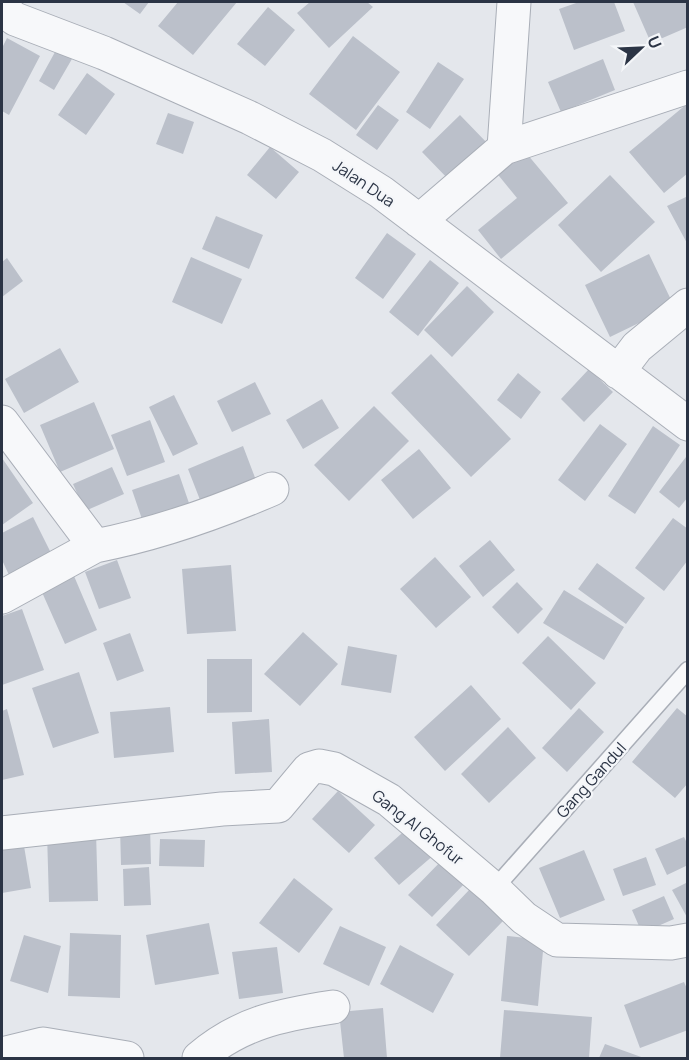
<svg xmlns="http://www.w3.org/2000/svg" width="689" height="1060" viewBox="0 0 689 1060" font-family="Manrope,sans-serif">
  <rect width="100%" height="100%" fill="#e4e7ec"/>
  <!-- building -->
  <path fill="#bbc0ca" d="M123,2H149L140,14Z
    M178,2H237L193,55L158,26Z
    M310,2H367L373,7L329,48L297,13Z
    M579,2H614L625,31L574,50L559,9Z
    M633,2H688V27L651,43Z
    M268,7L295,30L265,66L237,44Z
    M353,36L400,72L356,130L309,94Z
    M7,38L40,56L9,115L2,111V48Z
    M60,43L76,52L54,90L39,81Z
    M603,59L615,90L561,112L548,82Z
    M438,62L464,79L430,129L406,112Z
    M87,73L115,94L86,135L58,115Z
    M688,103V173L664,193L629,152Z
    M378,105L399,120L377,150L356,135Z
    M168,113L194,122L183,154L156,144Z
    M460,115L489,145L451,182L422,152Z
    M270,147L299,172L276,199L247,175Z
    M522,148L568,203L501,259L478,230L517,198L495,171Z
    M610,175L655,222L601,272L558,225Z
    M688,196V245L667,206Z
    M216,216L263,235L249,269L202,249Z
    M387,233L416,254L383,299L355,278Z
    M649,254L674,306L610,337L585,285Z
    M191,257L242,279L222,324L172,302Z
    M7,258L23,281L2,297V262Z
    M430,260L459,283L418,336L389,312Z
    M467,286L494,312L452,357L424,330Z
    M60,348L79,382L24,413L5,379Z
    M431,354L511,439L471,477L391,393Z
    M589,369L613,392L584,422L561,399Z
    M518,373L541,392L521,419L497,400Z
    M255,382L271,414L232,432L217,401Z
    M174,395L198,444L173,456L149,407Z
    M322,399L339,428L303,449L286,420Z
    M94,402L114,449L60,472L40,425Z
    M374,406L409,441L349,501L314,465Z
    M150,420L165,462L127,476L111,435Z
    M600,424L627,444L585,501L558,480Z
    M653,426L680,445L635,514L608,496Z
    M243,446L257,483L202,505L188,469Z
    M419,449L451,488L413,519L381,480Z
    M686,457L688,497L679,508L659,492Z
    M2,458L33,503L2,525Z
    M112,467L124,494L85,511L73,484Z
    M179,474L191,509L144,525L132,490Z
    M33,517L51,553L9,575L2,560V533Z
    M673,518L688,529V560L664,591L635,568Z
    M490,540L515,570L483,597L459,566Z
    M435,557L471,597L436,628L400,589Z
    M117,560L131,598L99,609L85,572Z
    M597,563L645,598L626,624L578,589Z
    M231,565L236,631L187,634L182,569Z
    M74,576L97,630L65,644L41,590Z
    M517,582L543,609L518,634L492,607Z
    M564,590L624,627L604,660L543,623Z
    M22,609L44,670L2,685V616Z
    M303,632L338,664L300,706L264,674Z
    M130,633L144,671L117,681L103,643Z
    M548,636L596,683L571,710L522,663Z
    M348,646L397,655L391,693L341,685Z
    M207,659H252V712L207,713Z
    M79,672L99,733L53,748L32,688Z
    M471,685L501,719L445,771L414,737Z
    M170,707L174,752L114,758L110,712Z
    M579,708L604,732L567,772L542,748Z
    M677,708L688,717V783L675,798L632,762Z
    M7,709L24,775L2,780V711Z
    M269,719L272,772L235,774L232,722Z
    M508,727L536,758L489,803L461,774Z
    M338,791L375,825L349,853L312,819Z
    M150,826L151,864L121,865L120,827Z
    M410,826L435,854L399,885L374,858Z
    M96,832L98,901L49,902L47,833Z
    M684,837L688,845V865L667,875L655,849Z
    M160,839L205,840L204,867L159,866Z
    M24,846L31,888L2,893V850Z
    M584,850L605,900L560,918L539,868Z
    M446,856L469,879L432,917L408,895Z
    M646,857L656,885L623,896L613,869Z
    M149,867L151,905L124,906L123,869Z
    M294,878L333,909L299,953L259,923Z
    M688,882V919L672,890Z
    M470,889L503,921L469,956L436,925Z
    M664,896L674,919L642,933L632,910Z
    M209,923L219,974L155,985L146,935Z
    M340,926L386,947L369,986L323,964Z
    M70,933L121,935L120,998L68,996Z
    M24,935L61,946L48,993L10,981Z
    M507,936L544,940L538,1006L501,1001Z
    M400,945L454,974L433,1013L380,984Z
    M277,947L283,993L239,999L232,952Z
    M684,982L688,991V1030L640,1048L624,1005Z
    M383,1008L387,1058H344L339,1012Z
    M504,1010L592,1017L589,1058H500Z
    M605,1044L644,1058H599Z"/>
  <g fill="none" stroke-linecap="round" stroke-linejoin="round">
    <defs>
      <path id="service" d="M494,889L688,670"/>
      <path id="minor" d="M2,9L15,19L104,53L250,118L322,155L381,192L688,424
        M504,148L688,87
        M419,221L504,148L514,2
        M618,372L637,347L688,305
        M2,422L95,546L2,597
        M95,546C157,534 214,514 272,489
        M2,833L222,809L278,806L309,769L319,766L334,769L389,800L494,889L524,918L557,940L671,943L688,940
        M2,1054L43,1044L127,1058
        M199,1058C240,1023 280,1015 333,1007"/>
    </defs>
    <!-- service casing -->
    <use href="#service" stroke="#a9aeb7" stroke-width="19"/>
    <!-- minor casing -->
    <use href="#minor" stroke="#a9aeb7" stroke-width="35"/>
    <!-- service -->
    <use href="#service" stroke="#f7f8fa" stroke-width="16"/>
    <!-- minor -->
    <use href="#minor" stroke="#f7f8fa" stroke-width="33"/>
  </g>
  <g text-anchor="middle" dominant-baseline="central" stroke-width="4.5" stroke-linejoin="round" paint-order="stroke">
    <!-- street labels -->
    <g font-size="16" fill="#2b3445" stroke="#f4f6f9">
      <text transform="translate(364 183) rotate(34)">Jalan Dua</text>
      <text transform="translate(591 780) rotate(-48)">Gang Gandul</text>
      <text transform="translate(418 827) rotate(38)">Gang Al Ghofur</text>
    </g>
  </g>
  <!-- border -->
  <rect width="689" height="1060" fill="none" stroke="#2b3445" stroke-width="6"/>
  <!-- north arrow -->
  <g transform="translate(641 48) rotate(67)" stroke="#f4f6f9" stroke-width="4.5" paint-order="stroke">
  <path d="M0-4.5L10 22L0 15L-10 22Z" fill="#2b3445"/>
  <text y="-9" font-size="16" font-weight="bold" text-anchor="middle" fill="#2b3445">U</text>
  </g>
</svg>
